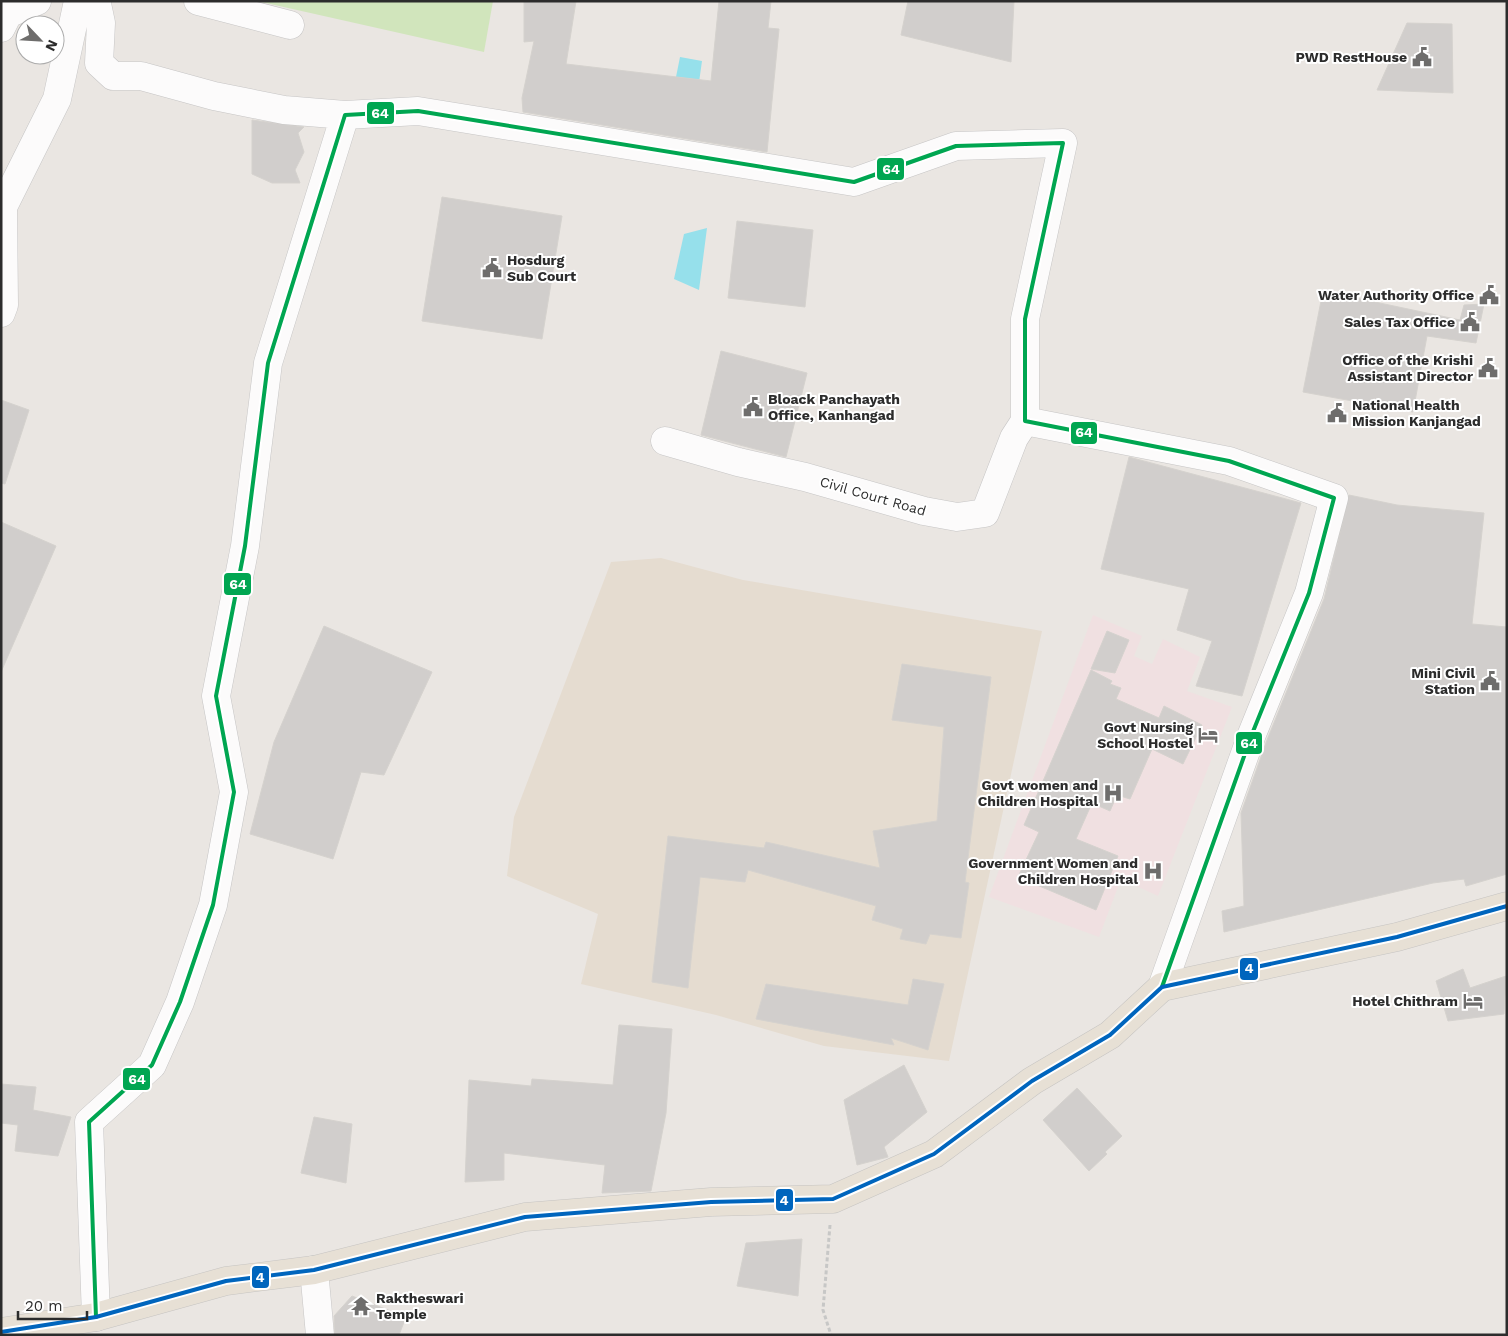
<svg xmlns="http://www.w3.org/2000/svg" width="1508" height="1336" viewBox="0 0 1508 1336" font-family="'Work Sans',sans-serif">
  <rect width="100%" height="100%" fill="#eae6e2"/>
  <!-- education -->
  <path fill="#e5dcd0" d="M661,558L743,580L1042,631L949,1061L824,1046L716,1015L581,984L598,914L507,876L514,817L611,562Z"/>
  <!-- medical -->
  <path fill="#f0e0e1" d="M1093,615L1142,636L1134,656L1152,664L1163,639L1200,657L1187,691L1232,707L1158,896L1121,879L1099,937L989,897Z"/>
  <!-- green -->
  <path fill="#d1e5bc" d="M257,1H493L484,52Z"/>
  <!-- water -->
  <path fill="#96e0eb" d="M680,57L702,61L693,125L667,122Z
    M707,228L699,290L674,279L684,234Z"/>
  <!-- building -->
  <path fill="#d1cecc" stroke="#d5d2ce" d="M524,1H576L566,64L711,81L719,1H771L768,28L779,29L767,152L523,112L522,98L534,41L524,42Z
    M908,1H1014L1011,62L901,35Z
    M1407,23L1452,24L1453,93L1377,90Z
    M252,120L304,127L298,133L304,152L295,170L300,183H272L252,174Z
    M442,197L562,216L542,339L422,321Z
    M737,221L813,230L805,307L728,298Z
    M1323,291L1460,320L1464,305L1484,304L1476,343L1427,336L1413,412L1303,392Z
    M721,351L807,373L786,457L701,435Z
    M1,400L29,410L5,484L1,483Z
    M1129,457L1301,503L1242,696L1196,686L1212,641L1177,630L1189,589L1101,569Z
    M1349,495L1397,505L1484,513L1472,624L1507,627V874L1466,886L1464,879L1433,883L1224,932L1222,911L1244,906L1241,813L1267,740L1324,599Z
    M1,522L56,546L1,672Z
    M324,626L432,672L384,775L361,772L333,859L250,834L274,742Z
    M1107,631L1129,640L1115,673L1091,669Z
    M902,664L991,677L965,882L969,883L961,938L930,934L926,944L900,939L903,929L872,920L876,906L748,870L745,882L700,877L688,988L652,982L668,836L764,848L766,842L880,868L873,831L937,821L944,727L892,720Z
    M1091,670L1112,681L1110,684L1121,688L1116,699L1159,718L1164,706L1202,725L1183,764L1152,749L1130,799L1117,795L1110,811L1092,803L1076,839L1118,856L1096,910L1018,877L1039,832L1024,825Z
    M1463,969L1470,988L1506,976L1504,1014L1448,1021L1436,981Z
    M913,979L944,984L928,1050L891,1038L894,1045L756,1019L766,984L908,1005Z
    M619,1025L672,1029L666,1113L651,1191L602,1193L605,1165L504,1153V1180L465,1182L469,1080L531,1086L532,1079L613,1085Z
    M904,1065L927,1112L884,1147L888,1157L857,1165L844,1100Z
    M1,1084L36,1087L33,1110L71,1117L58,1156L15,1151L18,1125L1,1123Z
    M1077,1088L1122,1136L1105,1152L1107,1154L1089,1171L1043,1120Z
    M314,1117L352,1124L346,1183L301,1173Z
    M802,1239L798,1296L737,1286L746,1243Z
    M352,1296L406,1317L399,1335H335L334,1316Z"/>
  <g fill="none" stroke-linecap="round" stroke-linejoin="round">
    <defs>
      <path id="minor" d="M85,1L97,4L101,23L99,63L113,76H141L214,96L284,110L345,115
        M198,1L290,25
        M1,28L8,14L37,1
        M1,313L4,305L3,207L57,99L78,1
        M665,441L738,462L805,477L924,511L957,517L985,513L1014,438L1025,421
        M314,1270L320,1335
        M96,1317L89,1122L152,1065L180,1002L213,905L234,792L216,696L245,546L268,363L345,115L418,111L854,182L956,146L1063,143L1025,319V421L1229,461L1334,498L1309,593L1252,734L1162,987"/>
      <path id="major" d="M1,1332L96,1317L226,1281L314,1270L525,1217L711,1202L833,1199L934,1154L1032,1081L1110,1035L1162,987L1397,937L1507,906"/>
    </defs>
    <!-- minor casing -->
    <use href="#minor" stroke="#c6c5c5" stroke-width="29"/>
    <!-- major casing -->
    <use href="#major" stroke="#c6c4c2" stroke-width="29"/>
    <!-- path -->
    <path stroke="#c7c7c6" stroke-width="3" stroke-dasharray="4 2.5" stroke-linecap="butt" d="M830,1225L823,1310L831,1335"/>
    <!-- minor -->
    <use href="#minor" stroke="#fcfbfb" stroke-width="28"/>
    <!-- major -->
    <use href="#major" stroke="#e7e0d5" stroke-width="28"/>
    <defs>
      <path id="bus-1" d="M96,1317L89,1122L152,1065L180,1002L213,905L234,792L216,696L245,546L268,363L345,115L418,111L854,182L956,146L1063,143L1025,319V421L1229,461L1334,498L1309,593L1252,734L1162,987"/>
      <path id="bus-2" d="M1,1332L96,1317L226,1281L314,1270L525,1217L711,1202L833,1199L934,1154L1032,1081L1110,1035L1162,987L1397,937L1507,906"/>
    </defs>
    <!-- bus-1 casing -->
    <use href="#bus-1" stroke="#fff" stroke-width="8"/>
    <!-- bus-2 casing -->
    <use href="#bus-2" stroke="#fff" stroke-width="8"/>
    <!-- bus-1 -->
    <use href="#bus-1" stroke="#00a651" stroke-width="4"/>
    <!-- bus-2 -->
    <use href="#bus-2" stroke="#0065bd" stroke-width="4"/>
  </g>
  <!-- icons -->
  <defs>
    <symbol id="civic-bare" viewBox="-9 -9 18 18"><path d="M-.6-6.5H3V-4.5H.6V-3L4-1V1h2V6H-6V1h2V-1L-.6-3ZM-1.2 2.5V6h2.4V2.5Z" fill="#6e6d6c" stroke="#fff" stroke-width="2.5" paint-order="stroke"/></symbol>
    <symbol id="hotel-bare" viewBox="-9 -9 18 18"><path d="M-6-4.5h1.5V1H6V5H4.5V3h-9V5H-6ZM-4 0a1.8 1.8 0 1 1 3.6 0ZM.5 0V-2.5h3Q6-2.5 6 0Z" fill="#6e6d6c" stroke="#fff" stroke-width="2.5" paint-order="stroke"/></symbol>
    <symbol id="hospital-bare" viewBox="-9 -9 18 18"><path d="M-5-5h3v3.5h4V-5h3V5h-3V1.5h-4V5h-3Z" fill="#6e6d6c" stroke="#fff" stroke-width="2.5" paint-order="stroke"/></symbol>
    <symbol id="temple-bare" viewBox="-9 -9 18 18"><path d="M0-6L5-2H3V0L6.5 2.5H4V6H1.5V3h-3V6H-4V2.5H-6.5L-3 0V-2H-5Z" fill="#6e6d6c" stroke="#fff" stroke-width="2.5" paint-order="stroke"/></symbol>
  </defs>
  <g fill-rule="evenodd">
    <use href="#civic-bare" x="1408" y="43" width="28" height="28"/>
    <use href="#civic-bare" x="478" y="254" width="28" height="28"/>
    <use href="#civic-bare" x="1475" y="281" width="28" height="28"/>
    <use href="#civic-bare" x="1456" y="308" width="28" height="28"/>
    <use href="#civic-bare" x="1474" y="354" width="28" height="28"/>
    <use href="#civic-bare" x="739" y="393" width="28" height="28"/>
    <use href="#civic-bare" x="1323" y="399" width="28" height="28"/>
    <use href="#civic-bare" x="1476" y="667" width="28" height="28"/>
    <use href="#hotel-bare" x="1194" y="721" width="28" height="28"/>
    <use href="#hospital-bare" x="1099" y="779" width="28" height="28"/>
    <use href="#hospital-bare" x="1139" y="857" width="28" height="28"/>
    <use href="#hotel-bare" x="1459" y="987" width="28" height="28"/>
    <use href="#temple-bare" x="347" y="1292" width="28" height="28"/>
  </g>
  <g text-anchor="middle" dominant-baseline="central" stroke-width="4" stroke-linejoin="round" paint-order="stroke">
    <!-- poi labels -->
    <g font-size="14" font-weight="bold" fill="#2c2c2c" stroke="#fff" text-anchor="end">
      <text x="1407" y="57">PWD RestHouse</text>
      <text x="507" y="260" text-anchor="start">Hosdurg<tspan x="507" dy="16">Sub Court</tspan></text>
      <text x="1474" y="295">Water Authority Office</text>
      <text x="1455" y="322">Sales Tax Office</text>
      <text x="1473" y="360">Office of the Krishi<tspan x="1473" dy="16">Assistant Director</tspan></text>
      <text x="768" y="399" text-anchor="start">Bloack Panchayath<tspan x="768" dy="16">Office, Kanhangad</tspan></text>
      <text x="1352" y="405" text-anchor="start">National Health<tspan x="1352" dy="16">Mission Kanjangad</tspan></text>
      <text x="1475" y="673">Mini Civil<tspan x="1475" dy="16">Station</tspan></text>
      <text x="1193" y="727">Govt Nursing<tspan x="1193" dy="16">School Hostel</tspan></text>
      <text x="1098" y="785">Govt women and<tspan x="1098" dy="16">Children Hospital</tspan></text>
      <text x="1138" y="863">Government Women and<tspan x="1138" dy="16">Children Hospital</tspan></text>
      <text x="1458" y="1001">Hotel Chithram</text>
      <text x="376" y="1298" text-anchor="start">Raktheswari<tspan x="376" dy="16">Temple</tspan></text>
    </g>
    <!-- street labels -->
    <g font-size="14" fill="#2c2c2c" stroke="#fff">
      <text transform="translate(873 496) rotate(16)">Civil Court Road</text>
    </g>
  </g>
  <g stroke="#fff" stroke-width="2">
    <rect x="366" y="101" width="29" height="24" rx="5" fill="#00a651"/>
    <rect x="876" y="157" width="29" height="24" rx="5" fill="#00a651"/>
    <rect x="1070" y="421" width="28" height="24" rx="5" fill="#00a651"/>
    <rect x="223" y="572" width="29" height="24" rx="5" fill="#00a651"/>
    <rect x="1235" y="731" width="28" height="24" rx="5" fill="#00a651"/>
    <rect x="1239" y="957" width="20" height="24" rx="5" fill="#0065bd"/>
    <rect x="122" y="1067" width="29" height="24" rx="5" fill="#00a651"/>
    <rect x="775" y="1188" width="19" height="24" rx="5" fill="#0065bd"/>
    <rect x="251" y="1265" width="19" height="24" rx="5" fill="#0065bd"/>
  </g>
  <g font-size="14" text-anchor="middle" font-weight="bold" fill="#fff">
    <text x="380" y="118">64</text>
    <text x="891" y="174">64</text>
    <text x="1084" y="437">64</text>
    <text x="238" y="589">64</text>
    <text x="1249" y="748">64</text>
    <text x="1249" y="973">4</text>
    <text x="137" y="1084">64</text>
    <text x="784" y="1205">4</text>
    <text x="260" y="1282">4</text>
  </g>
  <!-- border -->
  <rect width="1508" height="1336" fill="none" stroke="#2c2c2c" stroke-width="5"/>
  <!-- north arrow -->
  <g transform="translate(40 40) rotate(115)"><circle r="24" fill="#ffffff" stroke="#ababab"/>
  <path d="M0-4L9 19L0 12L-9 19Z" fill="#6e6d6c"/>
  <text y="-8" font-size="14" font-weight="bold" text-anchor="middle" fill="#2c2c2c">N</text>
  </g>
  <!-- scale -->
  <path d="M18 1311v8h69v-8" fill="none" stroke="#2c2c2c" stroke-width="2.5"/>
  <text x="25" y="1311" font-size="15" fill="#2c2c2c" stroke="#ffffff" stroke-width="4" paint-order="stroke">20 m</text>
</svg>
